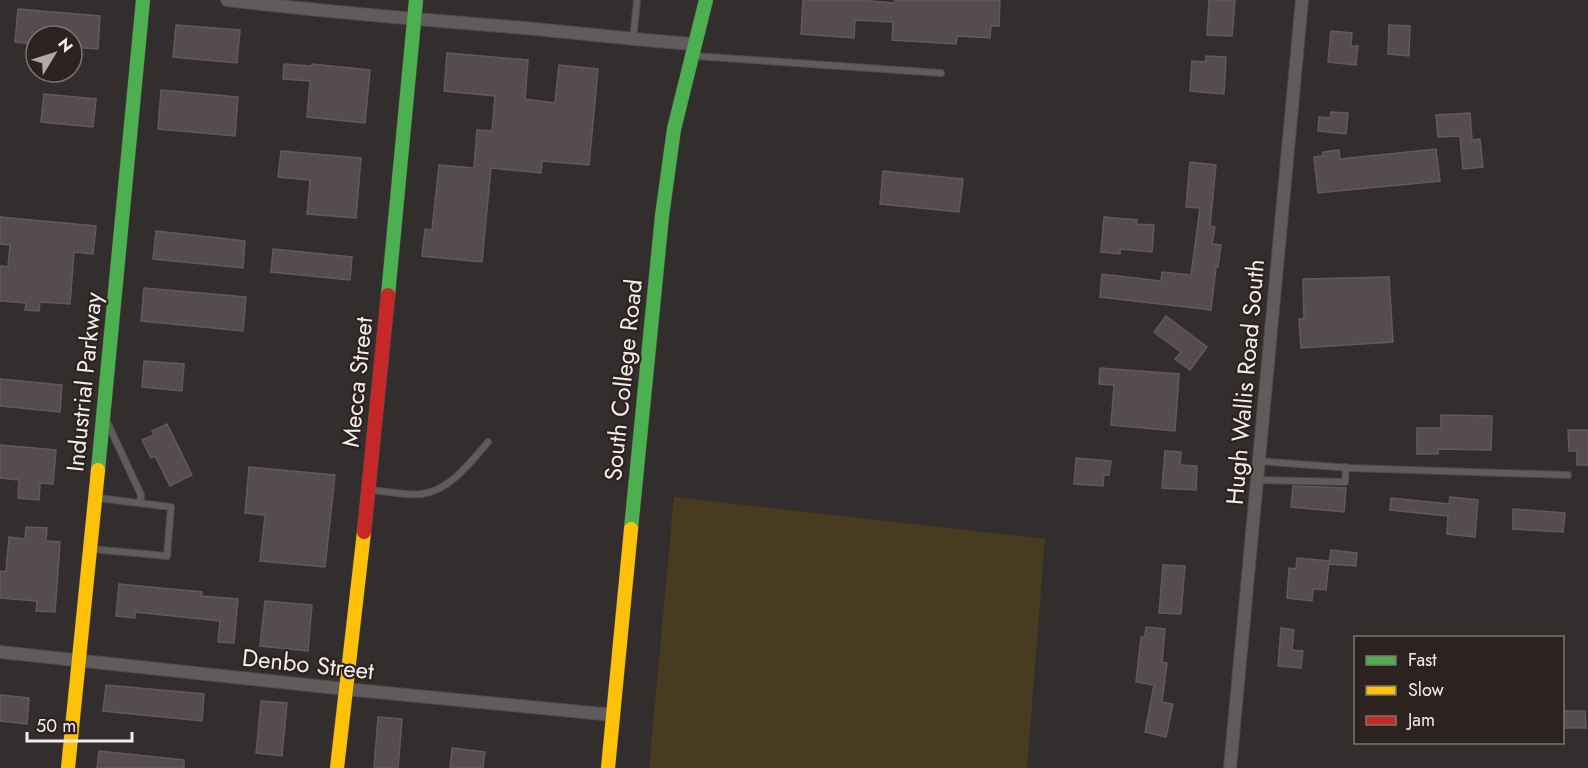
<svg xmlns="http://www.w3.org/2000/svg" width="1588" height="768" viewBox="0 0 1588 768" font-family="Jost,sans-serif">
  <rect width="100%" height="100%" fill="#332e2e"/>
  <!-- green -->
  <path fill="#473c1f" d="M674,497L1045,539L1027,768H649Z"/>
  <!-- building -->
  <path fill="#564b4e" stroke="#5f5b5c" stroke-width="1.5" d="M803,0H859L894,3L895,0H1000L999,26H991L990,38L957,36L956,44L892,40L893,22L855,20L854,38L801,34Z
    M1209,0H1235L1232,36L1207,35Z
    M18,9L100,16L98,49L72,47V36H36V44L15,42Z
    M176,25L240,30L237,63L173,57Z
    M1389,25L1410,26L1409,56L1388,54Z
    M1331,31L1352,33L1351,46H1358L1356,65L1328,62Z
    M447,53L528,60L525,99L555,103L559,65L598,69L589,165L542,161L541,173L491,168L482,262L422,256L425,229L432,230L439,165L474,168L477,130L492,131L495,96L444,91Z
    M1206,56L1226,57L1224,94L1190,91L1192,61L1206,62Z
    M284,64L311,66L312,64L370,70L365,123L307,117L310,81L283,79Z
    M161,90L238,97L235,136L158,129Z
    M44,94L96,99L93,127L41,122Z
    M1331,112L1348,113L1346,134L1318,131L1319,117L1330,118Z
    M1470,113L1472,140L1480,139L1483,167L1463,169L1460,136L1438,137L1436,115Z
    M1436,149L1440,181L1318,193L1314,157L1323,156V152L1339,150L1340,159Z
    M281,151L361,158L356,218L307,214L310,180L278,177Z
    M1190,162L1216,165L1210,226L1215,227L1212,244L1221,245L1218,267H1216L1211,310L1100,297L1102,274L1161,281L1162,272L1191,275L1200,208L1186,207Z
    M883,171L963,179L959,212L880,204Z
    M0,217L96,226L93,254L74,252L70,304L40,302L39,311L25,310L26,303L0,301V266L8,267L10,245L0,244Z
    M1104,217L1137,220L1136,224L1154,225L1152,252L1120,249V254L1101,252Z
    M156,231L245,241L243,268L153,259Z
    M273,249L352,257L350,280L271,272Z
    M1389,277L1393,342L1301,348L1299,319H1304L1303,279Z
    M144,288L246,297L243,331L141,321Z
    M1166,316L1207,347L1190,370L1175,359L1181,352L1154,332Z
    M144,361L184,364L182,391L142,387Z
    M1100,368L1179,374L1175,431L1111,425L1114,385L1099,384Z
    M0,379L62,385L60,412L0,406Z
    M1441,415L1492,416L1491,450L1438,449V454H1417V428H1441Z
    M167,424L192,475L170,486L155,456L151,458L142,440L154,435L152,431Z
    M1568,430H1588V465H1577V451H1569Z
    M0,445L56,450L53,484L40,483L39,500L18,498L19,480L0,478Z
    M1165,451L1181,452L1180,465L1197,466L1196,490L1162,488Z
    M1076,458L1111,461L1109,475H1104L1103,486L1074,484Z
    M249,467L335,475L325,567L260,561L265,515L245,513Z
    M1293,486L1346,488L1344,512L1291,507Z
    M1450,497L1478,500L1475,537L1447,534L1448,516L1390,510L1391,498L1449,504Z
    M1513,509L1565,513L1563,532L1513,529Z
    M26,527L47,528L46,541L60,542L55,612L36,611L37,601L0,598V571L6,572L9,537L25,539Z
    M1331,550L1357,553L1356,566L1329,564Z
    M1297,558L1329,561L1326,590L1313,589L1312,601L1287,598L1289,568L1296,569Z
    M1163,565L1185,566L1181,614L1159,613Z
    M119,584L202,592L201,596L238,599L234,643L218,642L220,621L135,612V618L116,616Z
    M265,601L312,605L308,651L260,646Z
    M1146,627L1165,629L1162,662L1167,663L1162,702L1173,704L1166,737L1145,732L1154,685L1136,682L1141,637H1145Z
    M1281,628L1294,630L1292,650L1303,651L1301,668L1278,666Z
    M106,685L204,694L202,721L103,711Z
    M0,695L29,698L27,724L0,721Z
    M261,701L287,703L282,756L256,753Z
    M1563,711H1585L1586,728H1563Z
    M378,717L402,719L398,768H374Z
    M452,748L485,752L483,768H450Z
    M99,751L184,760V768H97Z"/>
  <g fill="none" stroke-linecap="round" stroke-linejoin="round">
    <defs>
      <path id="lane" d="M633,40L637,0
        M695,56L941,73
        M108,424L141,495L140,503
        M1258,461L1350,468L1568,475
        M1258,480L1345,482L1346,467
        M370,490C386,491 406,496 422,494C450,490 471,462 488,442
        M91,549L167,556L171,507L98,498"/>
      <path id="street" d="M227,0C322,12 417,19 512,27C573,32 633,40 694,44
        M0,652L345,689L613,715
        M1230,768L1302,0"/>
      <path id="fast" d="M388,295L416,0
        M98,470L143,0
        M631,529L662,216L674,129L706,0"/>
      <path id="slow" d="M68,768L98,470
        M337,768L364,532
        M608,768L631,529"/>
      <path id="jam" d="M364,532L388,295"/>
    </defs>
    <!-- lane casing -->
    <use href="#lane" stroke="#4e4a4a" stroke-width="8"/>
    <!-- street casing -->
    <use href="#street" stroke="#4e4a4a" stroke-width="14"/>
    <!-- fast casing -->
    <use href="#fast" stroke="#4e4a4a" stroke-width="15"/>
    <!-- slow casing -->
    <use href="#slow" stroke="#4e4a4a" stroke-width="15"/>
    <!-- jam casing -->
    <use href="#jam" stroke="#4e4a4a" stroke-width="15"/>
    <!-- lane -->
    <use href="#lane" stroke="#605c5b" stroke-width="6"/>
    <!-- street -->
    <use href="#street" stroke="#605c5b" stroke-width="12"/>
    <!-- fast -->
    <use href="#fast" stroke="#4caf50" stroke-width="14"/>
    <!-- slow -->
    <use href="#slow" stroke="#ffc107" stroke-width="14"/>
    <!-- jam -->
    <use href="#jam" stroke="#c62828" stroke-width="14"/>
  </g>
  <g text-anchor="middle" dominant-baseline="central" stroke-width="4.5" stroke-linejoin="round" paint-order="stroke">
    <!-- street labels -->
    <g font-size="24" fill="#f4edec" stroke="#2c2321">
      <text transform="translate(623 380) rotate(-84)">South College Road</text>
      <text transform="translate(84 382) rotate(-84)">Industrial Parkway</text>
      <text transform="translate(357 382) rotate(-84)">Mecca Street</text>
      <text transform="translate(1245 382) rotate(-85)">Hugh Wallis Road South</text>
      <text transform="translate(308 664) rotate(6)">Denbo Street</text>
    </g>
  </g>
  <!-- legend -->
  <rect x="1354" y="636" width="210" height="108" fill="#2c2321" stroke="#7c7472" stroke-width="1.5"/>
  <rect x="1366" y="656" width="30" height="9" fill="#4caf50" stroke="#7c7472" stroke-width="1.5"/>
  <text x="1408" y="666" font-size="18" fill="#f4edec">Fast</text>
  <rect x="1366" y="686" width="30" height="9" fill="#ffc107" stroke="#7c7472" stroke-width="1.5"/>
  <text x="1408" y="696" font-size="18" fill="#f4edec">Slow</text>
  <rect x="1366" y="716" width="30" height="9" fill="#c62828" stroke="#7c7472" stroke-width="1.5"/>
  <text x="1408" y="726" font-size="18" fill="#f4edec">Jam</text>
  <!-- north arrow -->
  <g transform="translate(54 54) rotate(52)"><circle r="28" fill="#2c2321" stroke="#7c7472" stroke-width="1.5"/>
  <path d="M0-4.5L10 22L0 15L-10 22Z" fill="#b0aaaa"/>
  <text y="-9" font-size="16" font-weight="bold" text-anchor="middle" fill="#f4edec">N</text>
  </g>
  <!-- scale -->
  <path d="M27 732v9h105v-9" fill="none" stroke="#f4edec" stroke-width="3"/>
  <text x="36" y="732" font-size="18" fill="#f4edec" stroke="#2c2321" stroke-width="4.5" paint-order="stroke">50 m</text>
</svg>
